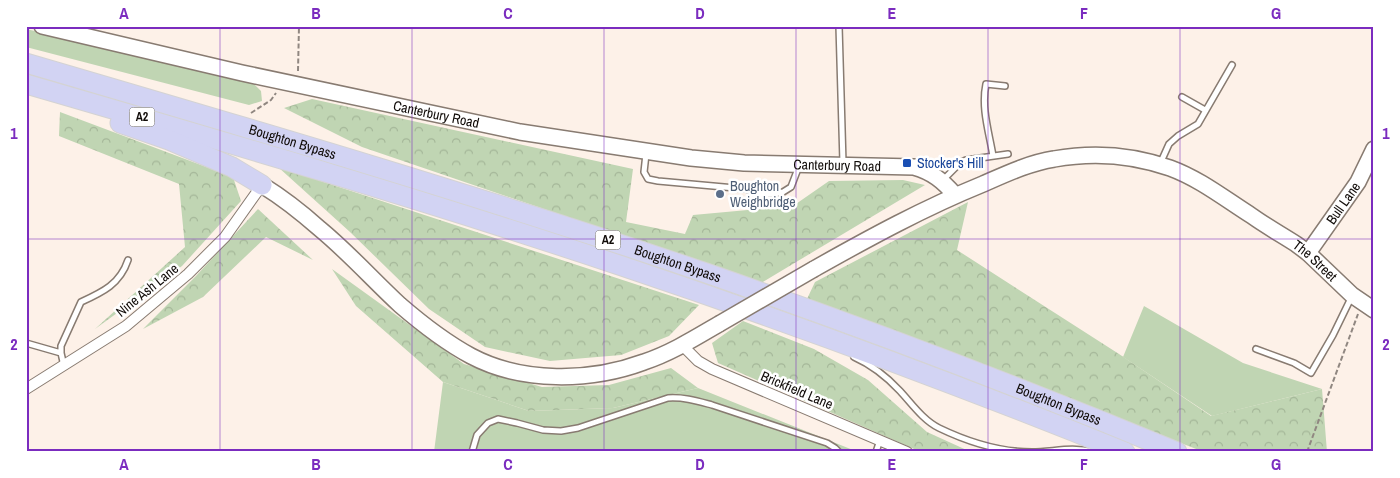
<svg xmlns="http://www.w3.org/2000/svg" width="1400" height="478" viewBox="0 0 1400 478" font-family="'Archivo Narrow',sans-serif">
  <defs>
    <pattern id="forest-crowns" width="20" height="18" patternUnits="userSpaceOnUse" patternTransform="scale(1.25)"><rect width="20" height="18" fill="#c0d5b3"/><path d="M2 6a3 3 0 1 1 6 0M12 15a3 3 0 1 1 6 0" fill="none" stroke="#a4b698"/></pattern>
  </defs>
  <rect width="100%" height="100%" fill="#fdf1e8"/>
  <!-- grass -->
  <path fill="#c0d5b3" d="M26,29L251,81L261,91L262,101L249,105L26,47Z
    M1144,306L1243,363L1322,389L1212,416L1123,357Z
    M443,382L529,411L613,408L698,388L858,452H434Z"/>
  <!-- forest -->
  <path fill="url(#forest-crowns)" d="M312,99L633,169L626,222L685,234L693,215L793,206L829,181L903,180L925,185L761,283L362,147L284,108Z
    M60,112L233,177L241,201L182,266L95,329L185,247L179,184L59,136Z
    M278,167L699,305L669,336L621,355L550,361L485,347L429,309L350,232Z
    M968,202L957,250L1119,354L1211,416L1322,389L1327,452H1204L807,299L815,282Z
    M258,209L313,260L266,237L203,297L143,329L196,276Z
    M332,269L464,364L542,387L609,385L671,368L698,388L613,408L529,411L443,382L356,306Z
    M743,321L814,349L868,380L927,432L971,452H921L718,363L712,343Z"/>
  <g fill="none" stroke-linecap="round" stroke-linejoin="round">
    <defs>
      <path id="lane" d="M839,26L843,163
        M1182,97L1205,110
        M646,154L644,172L648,179L658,181L746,189L762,195L772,194L783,192L791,187L799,166
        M993,156C989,132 981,108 986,84L1005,86
        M1160,164L1169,144L1178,136L1198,124L1232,65
        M942,181L961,162L966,160L1008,154
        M26,343L61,353L64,366
        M1256,349L1294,363L1311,373L1333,335L1352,296
        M61,353V346L81,302C103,292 120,284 128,260
        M854,357C872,365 887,377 900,391C912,404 923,420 939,428C968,442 999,452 1032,452C1053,452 1072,446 1093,452
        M472,452L477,435L488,423L498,419L517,423L543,430L561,431L578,428L668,398C684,397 697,401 712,405L827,443L835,448L839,452
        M876,452L880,440"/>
      <path id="street" d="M682,345L698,361L712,369L907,452
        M26,389L126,326L188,274L225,237L262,185"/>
      <g id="secondary">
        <path id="s1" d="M42,26L242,73L520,132L691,158L744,163L914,167C932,172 943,181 955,195"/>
        <path d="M262,185C283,198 302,213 320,229C348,252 373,280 400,305C422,324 445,342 471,356C522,383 590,382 644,362C671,353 695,338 719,324"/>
        <path id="s2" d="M1308,253L1358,182L1374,149"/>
        <path id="s3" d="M814,269C869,238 924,208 983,184C1006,174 1029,163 1054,159C1092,152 1133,155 1170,168C1200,179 1225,199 1252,216C1266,226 1282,235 1296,244L1308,253L1352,295L1374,310"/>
      </g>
      <g id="highway">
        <path id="s4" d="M26,63C255,130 484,197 709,274C867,329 1023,388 1177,452"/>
        <path d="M26,84C226,142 425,200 622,266C792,323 959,385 1125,452"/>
        <path d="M120,123L169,140L232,167L262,185"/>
      </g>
    </defs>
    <!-- lane casing -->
    <use href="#lane" stroke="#887b71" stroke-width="8"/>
    <!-- street casing -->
    <use href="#street" stroke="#887b71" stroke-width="12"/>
    <!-- secondary casing -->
    <use href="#secondary" stroke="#887b71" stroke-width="18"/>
    <!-- highway casing -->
    <use href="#highway" stroke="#d4d3d3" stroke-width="21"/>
    <!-- path -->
    <path stroke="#908781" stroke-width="2" stroke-dasharray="5 2.5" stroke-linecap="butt" d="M298,71L299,26
      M251,113L271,100L276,93
      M1307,452L1358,314"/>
    <!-- lane -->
    <use href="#lane" stroke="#fff" stroke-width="5"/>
    <!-- street -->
    <use href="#street" stroke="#fff" stroke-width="10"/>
    <!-- secondary -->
    <use href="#secondary" stroke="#fff" stroke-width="15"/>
    <!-- highway -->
    <use href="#highway" stroke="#d2d3f3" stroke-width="19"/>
    <defs>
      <path id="secondary-bridge" d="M719,324L814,269"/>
    </defs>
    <!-- secondary-bridge casing -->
    <use href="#secondary-bridge" stroke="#887b71" stroke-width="18" stroke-linecap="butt"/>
    <!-- secondary-bridge -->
    <use href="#secondary-bridge" stroke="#fff" stroke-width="15"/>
  </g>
  <!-- grid -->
  <path fill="none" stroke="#7b2cbf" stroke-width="1" stroke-opacity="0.55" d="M220,26V452M412,26V452M604,26V452M796,26V452M988,26V452M1180,26V452M26,239H1374"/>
  <!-- markers -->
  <rect fill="#1a4fb4" stroke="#fff" stroke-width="2" x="902" y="158" width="10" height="10" rx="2.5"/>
  <circle fill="#5c6f8a" stroke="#fff" stroke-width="2" cx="720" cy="194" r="5"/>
  <g text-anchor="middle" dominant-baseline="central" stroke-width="5" stroke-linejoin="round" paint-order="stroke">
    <!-- shield labels -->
    <g fill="#fff" stroke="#585452" stroke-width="1">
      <rect x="129.5" y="107.5" width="25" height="19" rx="4"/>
      <rect x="595.5" y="230.5" width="25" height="19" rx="4"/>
    </g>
    <g font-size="12" font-weight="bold" fill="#100b08">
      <text x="142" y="117">A2</text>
      <text x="608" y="240">A2</text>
    </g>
    <!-- street labels -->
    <g font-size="14" fill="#100b08" stroke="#fff">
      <text stroke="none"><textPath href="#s1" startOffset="404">Canterbury Road</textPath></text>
      <text stroke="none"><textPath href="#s4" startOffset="278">Boughton Bypass</textPath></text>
      <text stroke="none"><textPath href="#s1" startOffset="809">Canterbury Road</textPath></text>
      <text stroke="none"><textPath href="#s2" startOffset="61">Bull Lane</textPath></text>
      <text stroke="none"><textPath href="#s3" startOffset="555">The Street</textPath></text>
      <text stroke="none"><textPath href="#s4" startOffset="682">Boughton Bypass</textPath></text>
      <text transform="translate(147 290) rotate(-39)">Nine Ash Lane</text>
      <text transform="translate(797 390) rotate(23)">Brickfield Lane</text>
      <text stroke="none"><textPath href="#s4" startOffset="1088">Boughton Bypass</textPath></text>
    </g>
    <!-- transit labels -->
    <g font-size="14" fill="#164399" stroke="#fff" text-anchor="start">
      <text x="917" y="163">Stocker's Hill</text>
    </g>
    <!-- service labels -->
    <g font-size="14" fill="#4e5e75" stroke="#fff" text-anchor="start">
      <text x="730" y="186">Boughton<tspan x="730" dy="16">Weighbridge</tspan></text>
    </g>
  </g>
  <!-- border -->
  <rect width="1400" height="478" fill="none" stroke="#ffffff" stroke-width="55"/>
  <rect x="28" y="28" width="1344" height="422" fill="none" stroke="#7b2cbf" stroke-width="2"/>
  <g font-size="16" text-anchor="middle" font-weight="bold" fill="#7b2cbf">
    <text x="124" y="19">A</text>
    <text x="316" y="19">B</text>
    <text x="508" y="19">C</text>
    <text x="700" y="19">D</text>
    <text x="892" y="19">E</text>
    <text x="1084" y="19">F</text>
    <text x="1276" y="19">G</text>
    <text x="14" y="139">1</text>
    <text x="1386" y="139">1</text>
    <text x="14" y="350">2</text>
    <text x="1386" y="350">2</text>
    <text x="124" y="470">A</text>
    <text x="316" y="470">B</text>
    <text x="508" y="470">C</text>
    <text x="700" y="470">D</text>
    <text x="892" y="470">E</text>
    <text x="1084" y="470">F</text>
    <text x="1276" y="470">G</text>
  </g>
</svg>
